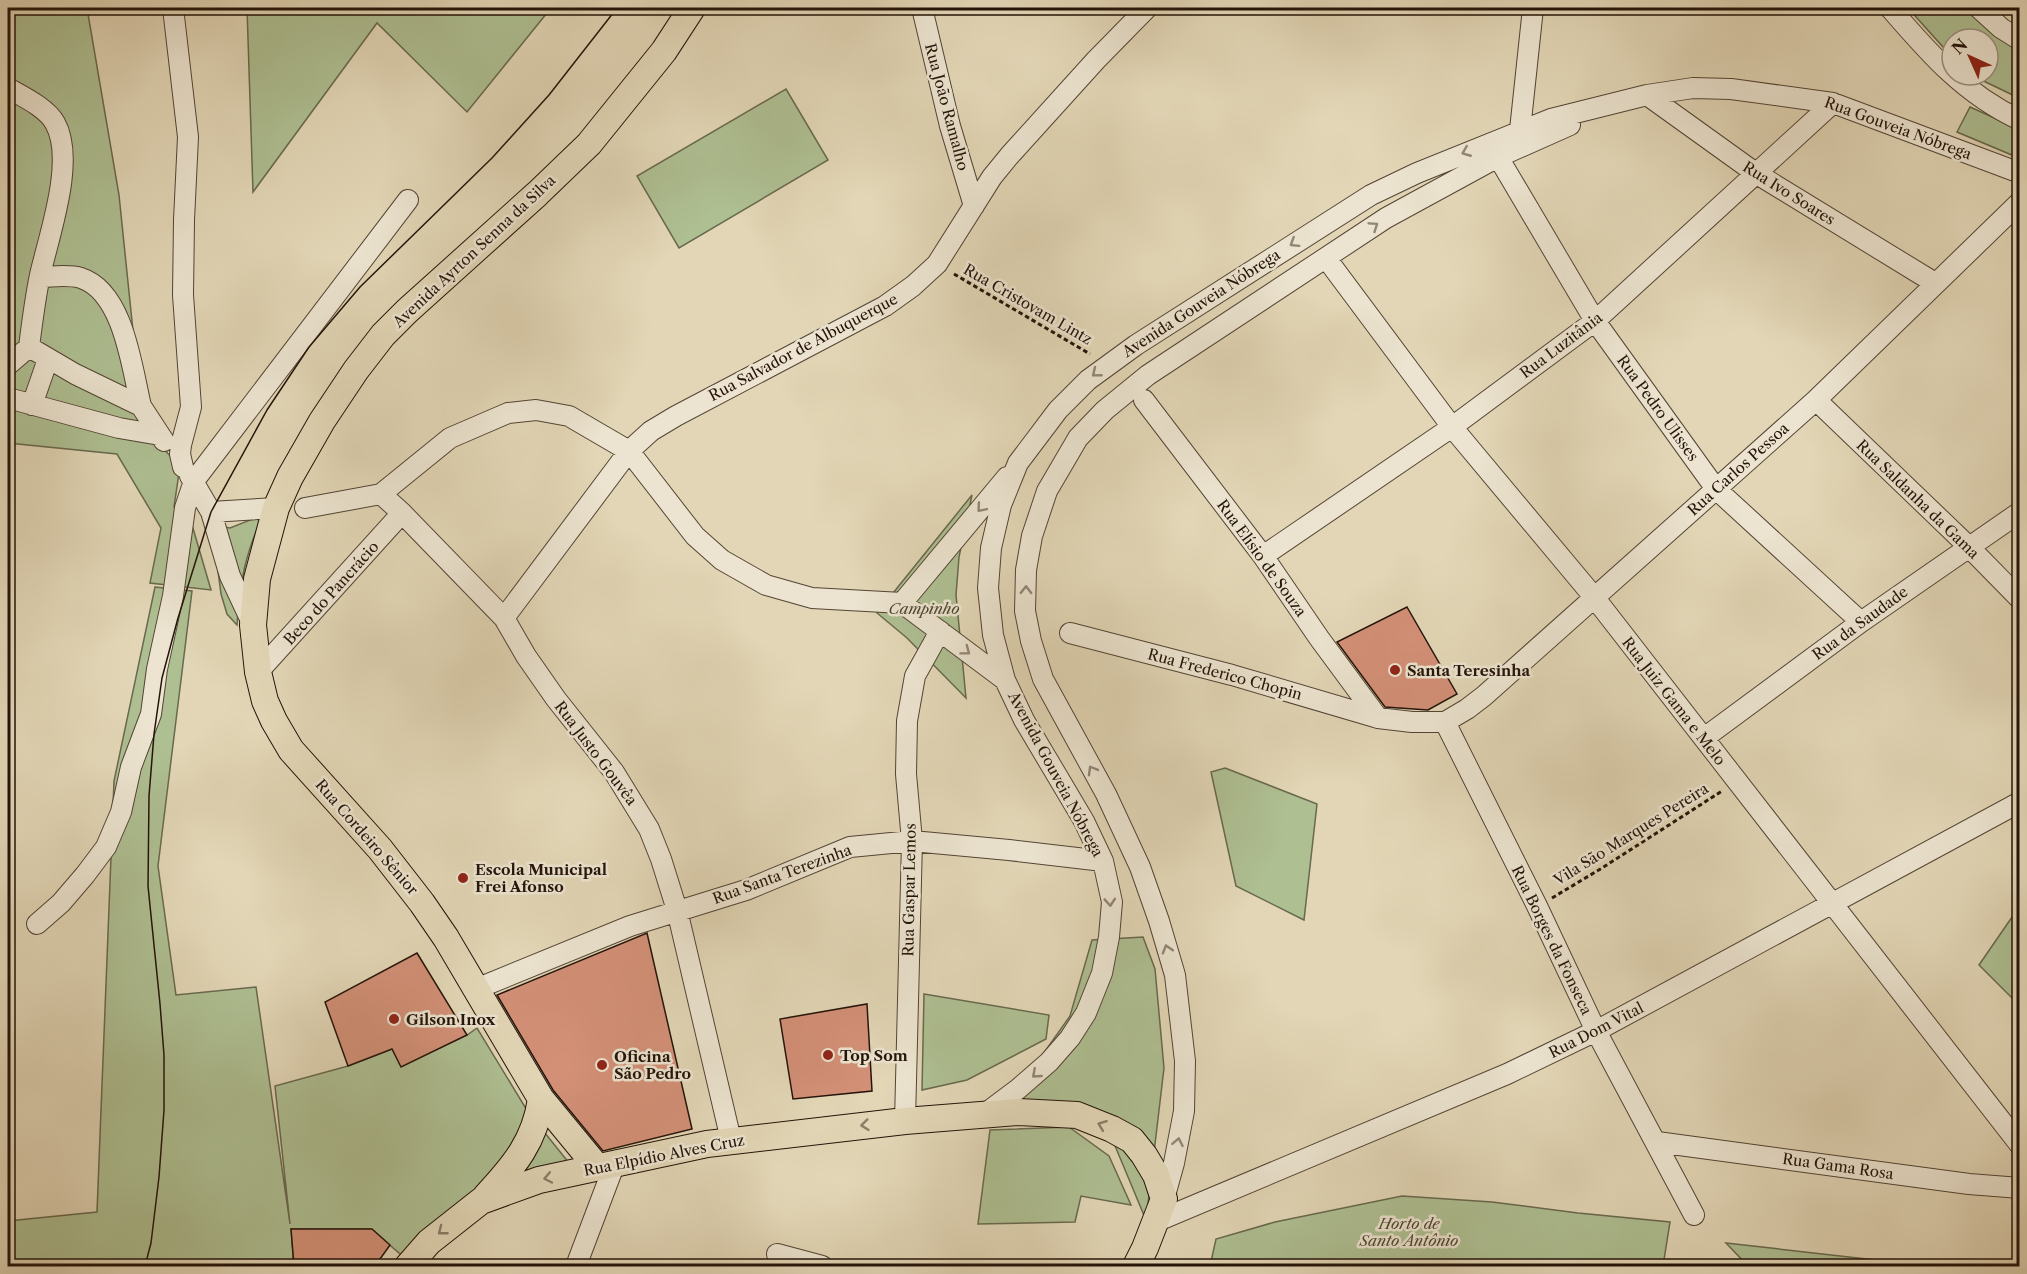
<svg xmlns="http://www.w3.org/2000/svg" width="2027" height="1274" viewBox="0 0 2027 1274" font-family="'Libre Caslon Text',serif">
  <rect width="100%" height="100%" fill="#e2d6b6"/>
  <filter id="stains"><feTurbulence type="fractalNoise" baseFrequency=".00333" numOctaves="4"/><feColorMatrix values="0 0 0 0 .2 0 0 0 0 .09 0 0 0 0 .02 0 0 0 .5 -.17"/></filter>
  <radialGradient id="worn" r=".72"><stop offset=".6" stop-color="#630" stop-opacity="0"/><stop offset="1" stop-color="#630" stop-opacity=".3"/></radialGradient>
  <!-- green -->
  <path fill="#aebf92" stroke="#68694e" stroke-width="1.5" d="M8,8H87L119,195L143,428L180,466L174,507L190,518L211,590L150,583L161,528L117,454L8,443Z
    M247,8H551L467,112L377,23L253,192Z
    M1908,8H1986L2019,37V98L1971,75H1988V39H1952V57Z
    M786,89L828,160L679,248L637,176Z
    M1970,107L2019,129V158L1957,132Z
    M972,495L959,557L956,595L966,698L907,638L877,613Z
    M263,515C245,555 240,581 237,625L227,614L221,594L212,525L230,528Z
    M155,587L192,591L158,866L176,995L256,987L290,1224L275,1086L348,1066L392,1049L401,1066L467,1035L477,1028L528,1112L578,1174L484,1195L406,1259L371,1229H291L294,1266H8V1221L97,1212L114,781Z
    M1225,768L1317,804L1304,920L1236,886L1211,772Z
    M2019,907V1005L1979,965Z
    M1143,937L1155,969L1164,1068L1146,1220L1113,1141L1077,1123L979,1114L1041,1057L1070,1016L1092,940Z
    M924,994L1049,1015L1046,1039L967,1080L922,1090Z
    M1069,1127L1109,1156L1131,1205L1081,1196L1075,1222L978,1224L990,1130Z
    M1402,1196L1492,1202L1578,1213L1670,1222L1663,1266H1210L1216,1239L1275,1222Z
    M1726,1243L1929,1266H1748Z"/>
  <!-- building -->
  <path fill="#d39077" stroke="#231309" stroke-width="1.5" d="M1407,607L1457,694L1428,710L1385,707L1337,642Z
    M647,933L692,1129L603,1151L553,1090L497,995Z
    M417,953L467,1035L401,1067L392,1049L348,1066L325,1002Z
    M867,1004L872,1091L793,1099L780,1019Z
    M291,1229H372L390,1245L375,1266H294Z"/>
  <g fill="none" stroke-linecap="round" stroke-linejoin="round">
    <defs>
      <path id="minor" d="M173,8L188,137L184,220L183,295L191,407L181,445L180,454L183,467
        M922,8L950,126L974,206
        M1890,8C1929,53 1964,94 2020,120
        M1979,8L2001,28L2020,40
        M8,88C22,96 47,108 55,123C76,160 49,235 40,275C35,299 32,323 29,347L75,374L141,406L160,435
        M1647,95L1757,174L1935,283
        M1520,130L1533,8
        M1498,157L1595,321L1716,489L1861,622
        M1326,258L1452,427L1594,597L2020,1145
        M40,277C52,277 68,274 81,278C124,292 132,369 141,406
        M8,365L29,347
        M8,398L119,428L160,435L164,441
        M1144,400L1263,556L1319,638L1378,718
        M1816,400L1968,546L2020,599
        M32,405L48,359
        M190,476L211,512L230,576L253,625
        M381,494L402,513L504,618L526,656L556,699L614,772L649,829L661,859L677,910L731,1140
        M305,508L381,494L450,438L508,413L536,410L569,416L629,451L695,536L722,560L766,585L812,598L902,603L1005,680
        M211,512L276,508
        M1263,556L1452,427L1595,321L1833,103
        M902,603L1007,477
        M504,618L629,451L651,431L676,416L885,306L913,286L937,264L992,177L1010,155L1096,60L1147,8
        M1070,633L1232,675L1378,718L1412,722H1445
        M258,672L402,513
        M1445,722L1467,709L1484,696L1816,400L2020,202
        M1445,722L1537,906L1596,1031L1694,1215
        M1704,738L1861,622L2020,512
        M37,924L61,903L85,875L106,847L121,812L131,767L151,714L157,669L173,596L185,508L194,481L408,200
        M476,989L630,926L746,890L850,847L912,841L1009,850L1103,861
        M986,1113L1018,1089L1049,1062L1070,1038L1086,1013L1102,973L1109,937L1112,902L1103,861L1084,821L1024,720L1005,680L993,635L988,588L991,548L1001,505L1018,463L1058,410L1088,380L1136,345L1371,195L1417,173L1551,119L1647,95L1693,88L1731,89L1833,103L2020,173
        M905,1121L912,841L906,774L907,721L915,676L940,631
        M1657,1142L1969,1184L2020,1188
        M1164,1199L1174,1163L1184,1111L1185,1061L1175,975L1159,921L1140,867L1106,794L1043,679L1031,641L1025,611L1026,570L1032,536L1047,491L1078,438L1105,410L1148,375L1386,218L1498,157L1570,125
        M1155,1222L1507,1074L1596,1031L2020,802
        M777,1254L822,1266
        M576,1266L615,1163"/>
      <path id="major" d="M597,1167L541,1099L446,938L422,903L380,849L291,750L274,721L265,701L258,672L253,625L257,579L276,508L290,477L322,421L356,370L383,335L407,311L537,194L589,144L664,51L692,8
        M486,1196C514,1166 535,1141 541,1099
        M408,1266L429,1242L481,1201L539,1180L707,1144L905,1121L1019,1112L1077,1115L1112,1129L1132,1140L1144,1155L1156,1175L1164,1199L1145,1248L1136,1266"/>
    </defs>
    <!-- minor casing -->
    <use href="#minor" stroke="#534434" stroke-width="22"/>
    <!-- major casing -->
    <use href="#major" stroke="#231309" stroke-width="28"/>
    <!-- path -->
    <path stroke="#231309" stroke-width="3" stroke-dasharray="4.5 3" stroke-linecap="butt" d="M954,274L1090,354
      M1552,898L1602,868L1722,791"/>
    <!-- minor -->
    <use href="#minor" stroke="#ece4d0" stroke-width="20"/>
    <!-- major -->
    <use href="#major" stroke="#e2d6b6" stroke-width="26"/>
    <!-- tram -->
    <path stroke="#231309" stroke-width="1.5" d="M145,1266L151,1243L159,1177L164,1110V1055L160,1004L148,886L149,796L154,734L162,678L178,618L211,512L267,410L309,347L360,287L492,158L549,95L617,8"/>
  </g>
  <!-- one-way arrows -->
  <defs><path id="oneway-chevron" d="M-2-3.5L2.5 0L-2 3.5" fill="none" stroke-width="1.6" stroke-linecap="round" stroke-linejoin="round" transform="scale(1.5)"/></defs>
  <g stroke="#928676">
    <use href="#oneway-chevron" transform="translate(1466 152) rotate(158)"/>
    <use href="#oneway-chevron" transform="translate(1374 226) rotate(-34)"/>
    <use href="#oneway-chevron" transform="translate(1294 243) rotate(148)"/>
    <use href="#oneway-chevron" transform="translate(1096 373) rotate(141)"/>
    <use href="#oneway-chevron" transform="translate(981 508) rotate(130)"/>
    <use href="#oneway-chevron" transform="translate(1026 590) rotate(-89)"/>
    <use href="#oneway-chevron" transform="translate(966 651) rotate(37)"/>
    <use href="#oneway-chevron" transform="translate(1092 770) rotate(-120)"/>
    <use href="#oneway-chevron" transform="translate(1110 902) rotate(86)"/>
    <use href="#oneway-chevron" transform="translate(1167 949) rotate(-107)"/>
    <use href="#oneway-chevron" transform="translate(1036 1074) rotate(139)"/>
    <use href="#oneway-chevron" transform="translate(1178 1142) rotate(-79)"/>
  </g>
  <g stroke="#8c7e68">
    <use href="#oneway-chevron" transform="translate(865 1125) rotate(174)"/>
    <use href="#oneway-chevron" transform="translate(1102 1125) rotate(-159)"/>
    <use href="#oneway-chevron" transform="translate(548 1178) rotate(168)"/>
    <use href="#oneway-chevron" transform="translate(442 1231) rotate(142)"/>
  </g>
  <!-- markers -->
  <g fill="#8f2418" stroke="#ece4d0" stroke-width="2">
    <circle cx="1395" cy="670" r="6"/>
    <circle cx="463" cy="878" r="6"/>
    <circle cx="394" cy="1019" r="6"/>
    <circle cx="828" cy="1055" r="6"/>
    <circle cx="602" cy="1065" r="6"/>
  </g>
  <g text-anchor="middle" dominant-baseline="central" stroke-width="5" stroke-linejoin="round" paint-order="stroke">
    <!-- street labels -->
    <g font-size="15" fill="#231309" stroke="#ece4d0">
      <text transform="translate(947 107) rotate(75)">Rua João Ramalho</text>
      <text transform="translate(1898 128) rotate(20)">Rua Gouveia Nóbrega</text>
      <text transform="translate(1789 193) rotate(32)">Rua Ivo Soares</text>
      <text transform="translate(474 251) rotate(-43)">Avenida Ayrton Senna da Silva</text>
      <text transform="translate(1201 303) rotate(-33)">Avenida Gouveia Nóbrega</text>
      <text transform="translate(1028 304) rotate(30)">Rua Cristovam Lintz</text>
      <text transform="translate(1561 345) rotate(-37)">Rua Luzitânia</text>
      <text transform="translate(803 347) rotate(-28)">Rua Salvador de Albuquerque</text>
      <text transform="translate(1658 408) rotate(54)">Rua Pedro Ulisses</text>
      <text transform="translate(1738 469) rotate(-42)">Rua Carlos Pessoa</text>
      <text transform="translate(1918 499) rotate(44)">Rua Saldanha da Gama</text>
      <text transform="translate(1262 558) rotate(54)">Rua Elísio de Souza</text>
      <text transform="translate(331 593) rotate(-48)">Beco do Pancrácio</text>
      <text transform="translate(1860 623) rotate(-36)">Rua da Saudade</text>
      <text transform="translate(1225 674) rotate(15)">Rua Frederico Chopin</text>
      <text transform="translate(1674 701) rotate(52)">Rua Juiz Gama e Melo</text>
      <text transform="translate(596 753) rotate(53)">Rua Justo Gouvêa</text>
      <text transform="translate(1056 774) rotate(62)">Avenida Gouveia Nóbrega</text>
      <text transform="translate(1631 834) rotate(-32)">Vila São Marques Pereira</text>
      <text transform="translate(367 837) rotate(49)">Rua Cordeiro Sênior</text>
      <text transform="translate(782 874) rotate(-20)">Rua Santa Terezinha</text>
      <text transform="translate(909 890) rotate(-89)">Rua Gaspar Lemos</text>
      <text transform="translate(1552 940) rotate(64)">Rua Borges da Fonseca</text>
      <text transform="translate(1596 1030) rotate(-27)">Rua Dom Vital</text>
      <text transform="translate(664 1155) rotate(-11)">Rua Elpídio Alves Cruz</text>
      <text transform="translate(1838 1166) rotate(8)">Rua Gama Rosa</text>
    </g>
    <!-- park labels -->
    <g font-size="15" font-style="italic" fill="#4d4732" stroke="#ece4d0">
      <text x="924" y="608">Campinho</text>
      <text x="1409" y="1223">Horto de<tspan x="1409" dy="17">Santo Antônio</tspan></text>
    </g>
    <!-- poi labels -->
    <g font-size="15" font-weight="bold" fill="#231309" stroke="#ece4d0" text-anchor="start">
      <text x="1407" y="670">Santa Teresinha</text>
      <text x="475" y="869">Escola Municipal<tspan x="475" dy="17">Frei Afonso</tspan></text>
      <text x="406" y="1019">Gilson Inox</text>
      <text x="840" y="1055">Top Som</text>
      <text x="614" y="1056">Oficina<tspan x="614" dy="17">São Pedro</tspan></text>
    </g>
  </g>
  <!-- margin -->
  <rect width="2027" height="1274" fill="none" stroke="#e2d6b6" stroke-width="30"/>
  <rect x="9" y="9" width="2009" height="1256" fill="none" stroke="#231309" stroke-width="3"/>
  <rect x="15" y="15" width="1997" height="1244" fill="none" stroke="#231309" stroke-width="1.5"/>
  <!-- north arrow -->
  <g transform="translate(1970 57) rotate(315)"><circle r="28" fill="#ece4d0" stroke="#9c9080" stroke-width="1.5"/>
  <path d="M0-4.5L10 22L0 15L-10 22Z" fill="#8f2418"/>
  <text y="-9" font-size="16" font-weight="bold" text-anchor="middle" fill="#231309">N</text>
  </g>
  <rect width="100%" height="100%" filter="url(#stains)"/>
  <rect width="100%" height="100%" fill="url(#worn)"/>
</svg>
